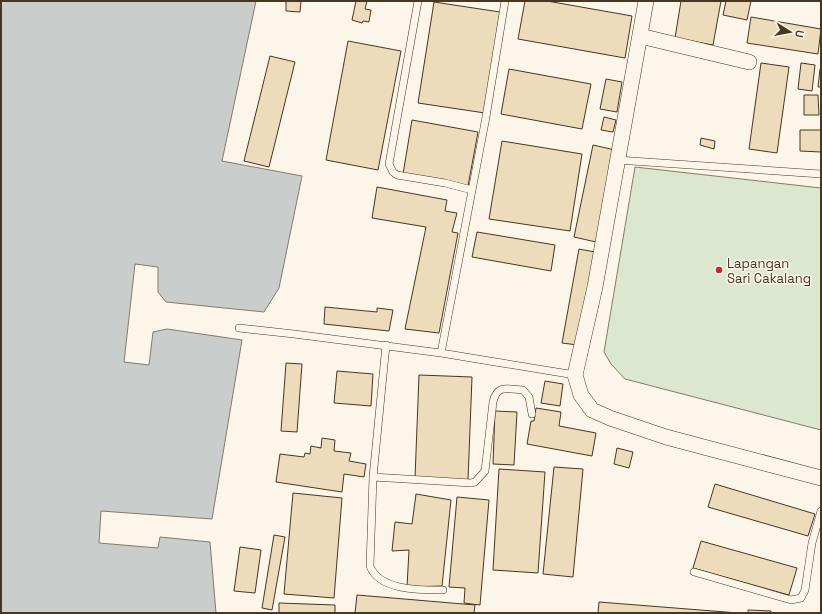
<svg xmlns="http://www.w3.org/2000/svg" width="822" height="614" viewBox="0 0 822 614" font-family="'Space Grotesk',sans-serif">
  <rect width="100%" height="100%" fill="#fbf6e9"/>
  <!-- green -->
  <path fill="#dce7d0" stroke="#887966" d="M635,167L821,188V430L625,379L611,364L604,352Z"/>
  <!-- water -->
  <path fill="#c9cecd" stroke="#887966" d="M1,1H256L222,161L302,176L279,288L264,312L166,302L158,292V267L135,264L124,362L149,365L153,332L167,329L242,340L212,519L101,511L99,543L158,548L160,537L210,542L216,613H1Z"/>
  <!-- building -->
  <path fill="#ecdcbc" stroke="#4a3520" d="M286,1H301L300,12L286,11Z
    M356,1H367L365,9L371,10L369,22L363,21L362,23L352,20Z
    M525,1H547L632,16L625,58L518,39Z
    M681,1H721L713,45L675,38Z
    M726,1H751L747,20L723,15Z
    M434,2L500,12L485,113L418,103Z
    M751,17L821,29L818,54L747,43Z
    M348,41L401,51L378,170L326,160Z
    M270,56L295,62L269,167L244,161Z
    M761,63L789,67L777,153L749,149Z
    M801,63L815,65L812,91L798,89Z
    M509,69L591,84L582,129L501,114Z
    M820,69H821V87H818Z
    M606,79L622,82L617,112L600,109Z
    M804,95H818L819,115H804Z
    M604,117L616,120L613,132L601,130Z
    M412,120L478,132L468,186L403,174Z
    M800,130H821V152L800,151Z
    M701,138L715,141L714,149L700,145Z
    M502,141L582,154L570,231L489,219Z
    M593,145L615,150L596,242L574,237Z
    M377,187L447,200L445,211L457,213L452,232L458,233L439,333L405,329L426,227L372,218Z
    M477,232L555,245L551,271L472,257Z
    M579,249L595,252L578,345L562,343Z
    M325,307L377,312V308L393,310L389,331L324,324Z
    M286,363L302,364L297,432L281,431Z
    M337,371L373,374L371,406L334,403Z
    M419,375L472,377L468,480L415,478Z
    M545,381L563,384L560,406L541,403Z
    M536,408L561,412L559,426L596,433L592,456L527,444L531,421H534Z
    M495,411L517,412L514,465L493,464Z
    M322,438L335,440L334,451L351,453L349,461L366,464L364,477L344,474L342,492L276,482L280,454L304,457L305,453L310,454L311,446L321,448Z
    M617,448L633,452L629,468L614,464Z
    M554,467L583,469L573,577L543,574Z
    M499,469L545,472L538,573L493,570Z
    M715,484L815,514L808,536L708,507Z
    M293,493L342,498L334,598L284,594Z
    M416,494L451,500L442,586L407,587L409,550L392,551L395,522L412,524Z
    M457,497L489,500L480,605L464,603L465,588L449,587Z
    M274,535L285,537L272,610L262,608Z
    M701,541L797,568L789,595L693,568Z
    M240,547L261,550L255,593L234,591Z
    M357,595L475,605L474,613H355Z
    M599,602L738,613H598Z
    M279,603L335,605V613H279Z
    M748,610L771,611V613H748Z"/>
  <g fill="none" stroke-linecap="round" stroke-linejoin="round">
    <defs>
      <path id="service" d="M418,1L389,164L393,172L397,175L445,183L472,190
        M617,160L821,174
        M239,328L294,334L441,353L575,375
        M386,345L373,477L370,566C379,591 422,590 443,590
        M441,353L486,117L505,1
        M373,477L471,483L475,482L485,471L493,402C497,384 508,389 523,390L529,397L532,414
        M694,572L791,600L801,598L805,590L812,543L821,511"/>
      <path id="minor" d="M646,1L595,287L575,375L581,395L592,410L610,418L666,437L821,478
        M640,36L749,62"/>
    </defs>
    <!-- service casing -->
    <use href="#service" stroke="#4a3520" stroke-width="8"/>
    <!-- minor casing -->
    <use href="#minor" stroke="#4a3520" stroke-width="16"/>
    <!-- service -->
    <use href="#service" stroke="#fbf6e9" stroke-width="7"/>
    <!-- minor -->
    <use href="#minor" stroke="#fbf6e9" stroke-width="15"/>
  </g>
  <!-- markers -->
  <circle fill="#c62828" stroke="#fbf6e9" stroke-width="1.5" cx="719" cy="270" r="4"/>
  <g text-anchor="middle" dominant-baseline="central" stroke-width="3" stroke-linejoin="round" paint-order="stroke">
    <!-- poi labels -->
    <g font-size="13" fill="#4a3520" stroke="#fbf6e9" text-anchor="start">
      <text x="727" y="263">Lapangan<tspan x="727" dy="15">Sari Cakalang</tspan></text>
    </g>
  </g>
  <!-- border -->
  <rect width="822" height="614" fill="none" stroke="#4a3520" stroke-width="4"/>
  <!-- north arrow -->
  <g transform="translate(790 32) rotate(101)" stroke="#fbf6e9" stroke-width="3" paint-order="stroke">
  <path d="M0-3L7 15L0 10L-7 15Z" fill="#4a3520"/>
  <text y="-6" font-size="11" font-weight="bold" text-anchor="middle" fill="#4a3520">U</text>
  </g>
</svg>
